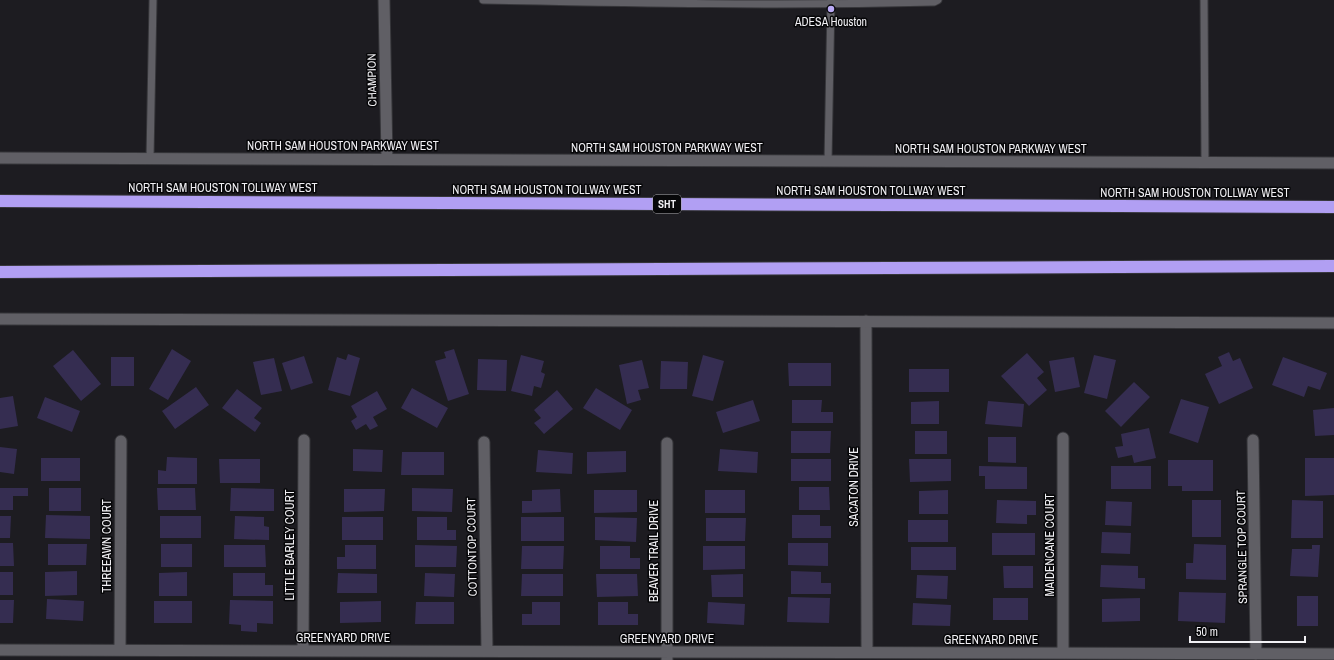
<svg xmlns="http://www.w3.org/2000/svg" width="1334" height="660" viewBox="0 0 1334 660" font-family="'Archivo Narrow',sans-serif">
  <rect width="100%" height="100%" fill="#1d1c21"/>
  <!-- building -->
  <path fill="#352d51" d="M172,349L191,361L168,400L149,389Z
    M454,349L469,394L448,401L435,361L446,358L444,352Z
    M73,350L101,384L81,401L53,366Z
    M1229,352L1233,361L1240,358L1253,388L1219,404L1205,374L1222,366L1218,357Z
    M1027,353L1044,372L1037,378L1047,390L1029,406L1001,376Z
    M348,354L360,358L350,396L328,390L337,357L346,360Z
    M521,355L544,361L541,372L545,374L541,388L534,386L532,396L511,391Z
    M703,355L724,361L713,401L692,396Z
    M1094,355L1116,360L1107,399L1084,393Z
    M304,356L313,383L291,390L282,363Z
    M111,357H134V386H111Z
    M1074,357L1080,387L1055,392L1049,361Z
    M1283,357L1327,373L1320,390L1308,386L1304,397L1272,385Z
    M274,358L282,391L261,395L253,362Z
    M478,359L507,360L506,391L477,390Z
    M642,360L649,388L638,390L641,400L627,404L619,365Z
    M661,361L688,362L687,389H660Z
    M788,363H831V386H789Z
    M909,369H949V392H909Z
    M1134,382L1150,397L1121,427L1105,411Z
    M196,387L209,405L175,429L162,411Z
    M412,388L448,408L437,428L401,408Z
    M596,388L632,410L620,430L583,408Z
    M237,389L262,408L254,418L261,423L255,432L222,408Z
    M557,390L573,409L544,434L534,423L541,418L534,410Z
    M377,391L387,409L373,417L378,426L370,430L366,424L356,430L351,421L357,417L351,406Z
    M13,396L18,426L0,429V398Z
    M45,397L80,411L72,432L37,418Z
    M1181,399L1209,407L1198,443L1169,433Z
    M753,400L760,421L723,433L716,412Z
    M792,400H822L821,412H833V423H792Z
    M939,401V424H911V402Z
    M988,401L1024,404L1022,427L985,424Z
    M1334,408V435L1315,436L1313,410Z
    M1149,428L1156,458L1134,463L1132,455L1118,458L1115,447L1123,446L1121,434Z
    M791,431H831L830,453H791Z
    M915,431H947V454H915Z
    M988,437H1016V463L988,462Z
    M0,447L17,449L14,474L0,472Z
    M353,449L383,450L382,472L353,471Z
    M720,449L758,452L757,473L718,471Z
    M538,450L573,453L572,474L536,472Z
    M626,451V472L587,474V452Z
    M402,452H444V475H401Z
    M167,457L197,458V484H158V470L166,471Z
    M41,458H80V481H41Z
    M1305,458H1334V495L1305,496Z
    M219,459H260V483H220Z
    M791,459H831V481H791Z
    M909,459H951V481L910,482Z
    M1168,460H1213V491H1182V486H1168Z
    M979,466L1027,467V489H985V476H979Z
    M1111,466H1151V489H1111Z
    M799,487H829L830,510H799Z
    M0,488H28V496H13V510H0Z
    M49,488H81V511H49Z
    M157,488H195L196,510H158Z
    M231,488L274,489V511H230Z
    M412,488L453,489L452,512L412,511Z
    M344,489H385L384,511L344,512Z
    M560,489L561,512L522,513V501H532V490Z
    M594,490H637V512L594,513Z
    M705,490H745V513H705Z
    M948,490V514H919V491Z
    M997,500L1036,501V515H1027V524L996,523Z
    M1192,500H1221V537H1192Z
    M1292,500L1323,501V538H1291Z
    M1106,501L1132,502L1131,526L1105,525Z
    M46,515L90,516V539L45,538Z
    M792,515H820V526H831V538H792Z
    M0,516H11L10,538H0Z
    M160,516H201V538H160Z
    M235,516L264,517V526L269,527V540L234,539Z
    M342,517H383V540H342Z
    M417,517H447V530H456V540H417Z
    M521,517H564V541H521Z
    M595,517L637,518L636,542L595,540Z
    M706,518H746L745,541H706Z
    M908,520H948V542H908Z
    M1102,532L1131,533L1130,554L1101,553Z
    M992,533H1035V555H992Z
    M0,543H13L14,566H0Z
    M788,543H828V566L788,565Z
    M48,544H87L86,565H48Z
    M161,544H192V567H161Z
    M1194,544L1226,545V580L1186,579V563H1193Z
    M224,545H265L266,567H224Z
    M345,545H376V569H337V557H345Z
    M415,545L457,546L456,567H415Z
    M1312,545H1320L1318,577L1290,576L1292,549H1312Z
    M522,546H564L563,569H521Z
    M600,546H630V558H640V569H600Z
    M703,546H745V569L703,570Z
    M911,547H956V570H911Z
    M1101,565L1138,566V578H1145V589L1100,587Z
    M1003,566H1033V588H1004Z
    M77,571V595L45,596V572Z
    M791,571L821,572V583H831V594H791Z
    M0,572H13V595H0Z
    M187,572V596H159V573Z
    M233,573H265V585H273V596H233Z
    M338,573L377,574V593H337Z
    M425,573L455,574L454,597L424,596Z
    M522,574H563V596H521Z
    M596,574H637L638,596L597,597Z
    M743,574V597H712L711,575Z
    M917,575L948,576L947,599L916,598Z
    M1179,592L1226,593L1225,623L1178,621Z
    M1297,596H1318V626H1297Z
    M788,597L830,598L829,623L787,622Z
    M993,598H1028V620H993Z
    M1140,598V621L1102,622V599Z
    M47,599L84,601L83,621L46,619Z
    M0,600H14L13,623H0Z
    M230,600L273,601V624L257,623V632L241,631V625L229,624Z
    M154,601H192V623H154Z
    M381,601V622L340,623V602Z
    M416,602H454V624H415Z
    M532,602H560V625H522V614H532Z
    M598,602H628V614H638V625H598Z
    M708,602L745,604L744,625L707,623Z
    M913,603L951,605L950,626L912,625Z"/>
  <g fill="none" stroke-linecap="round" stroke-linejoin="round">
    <defs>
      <path id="service" d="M483,0C633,3 783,6 934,2L938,0
        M1204,0L1205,163
        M150,158L153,0
        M828,162L831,0"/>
      <path id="minor" d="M384,0L387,159
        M866,321L867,652
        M1253,440L1256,654
        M484,442L487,651
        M0,650L1334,654
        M120,650L121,441
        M303,651L304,440
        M1063,653V438
        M667,660V443"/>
      <path id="secondary" d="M0,158L1334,163
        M0,319L1334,323"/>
      <path id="motorway" d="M0,201L1334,207
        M0,272L1334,266"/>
    </defs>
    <!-- service casing -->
    <use href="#service" stroke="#36363a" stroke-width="9"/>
    <!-- minor casing -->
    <use href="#minor" stroke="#36363a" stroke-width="13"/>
    <!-- secondary casing -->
    <use href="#secondary" stroke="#36363a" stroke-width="13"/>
    <!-- motorway casing -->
    <use href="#motorway" stroke="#36363a" stroke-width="14"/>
    <!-- service -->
    <use href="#service" stroke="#605f65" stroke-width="7"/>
    <!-- minor -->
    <use href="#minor" stroke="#605f65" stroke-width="11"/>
    <!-- secondary -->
    <use href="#secondary" stroke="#605f65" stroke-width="11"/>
    <!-- motorway -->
    <use href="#motorway" stroke="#b19ff3" stroke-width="12"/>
  </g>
  <!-- markers -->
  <circle fill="#baaaf6" stroke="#070709" stroke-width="1.5" cx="831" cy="9" r="4"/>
  <g text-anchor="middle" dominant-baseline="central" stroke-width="3" stroke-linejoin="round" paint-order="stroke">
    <!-- shield labels -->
    <rect fill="#070709" stroke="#abaaae" stroke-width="1" x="653" y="195" width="28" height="18" rx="3"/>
    <g font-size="11" font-weight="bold" fill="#f1f0f4">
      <text x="667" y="204">SHT</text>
    </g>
    <!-- poi labels -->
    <g font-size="12" fill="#f1f0f4" stroke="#070709">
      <text x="831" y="22">ADESA Houston</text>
    </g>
    <!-- street labels -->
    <g font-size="12" fill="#f1f0f4" stroke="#070709">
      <text transform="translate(372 80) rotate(-91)">CHAMPION</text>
      <text x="343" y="146">NORTH SAM HOUSTON PARKWAY WEST</text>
      <text x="667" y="148">NORTH SAM HOUSTON PARKWAY WEST</text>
      <text x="991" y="149">NORTH SAM HOUSTON PARKWAY WEST</text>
      <text x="223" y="188">NORTH SAM HOUSTON TOLLWAY WEST</text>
      <text x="547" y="190">NORTH SAM HOUSTON TOLLWAY WEST</text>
      <text x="871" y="191">NORTH SAM HOUSTON TOLLWAY WEST</text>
      <text x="1195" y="193">NORTH SAM HOUSTON TOLLWAY WEST</text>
      <text transform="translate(854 487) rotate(-90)">SACATON DRIVE</text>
      <text transform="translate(290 545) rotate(-90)">LITTLE BARLEY COURT</text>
      <text transform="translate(1050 545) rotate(-90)">MAIDENCANE COURT</text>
      <text transform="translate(107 546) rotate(-90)">THREEAWN COURT</text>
      <text transform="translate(472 547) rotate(-91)">COTTONTOP COURT</text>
      <text transform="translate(1242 547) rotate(-91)">SPRANGLE TOP COURT</text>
      <text transform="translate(654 551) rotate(-90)">BEAVER TRAIL DRIVE</text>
      <text x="343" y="638">GREENYARD DRIVE</text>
      <text x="667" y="639">GREENYARD DRIVE</text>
      <text x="991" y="640">GREENYARD DRIVE</text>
    </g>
  </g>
  <!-- scale -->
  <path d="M1190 636v6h115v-6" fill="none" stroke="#f1f0f4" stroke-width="2"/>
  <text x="1196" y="636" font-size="12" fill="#f1f0f4" stroke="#070709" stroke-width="3" paint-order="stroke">50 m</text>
</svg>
